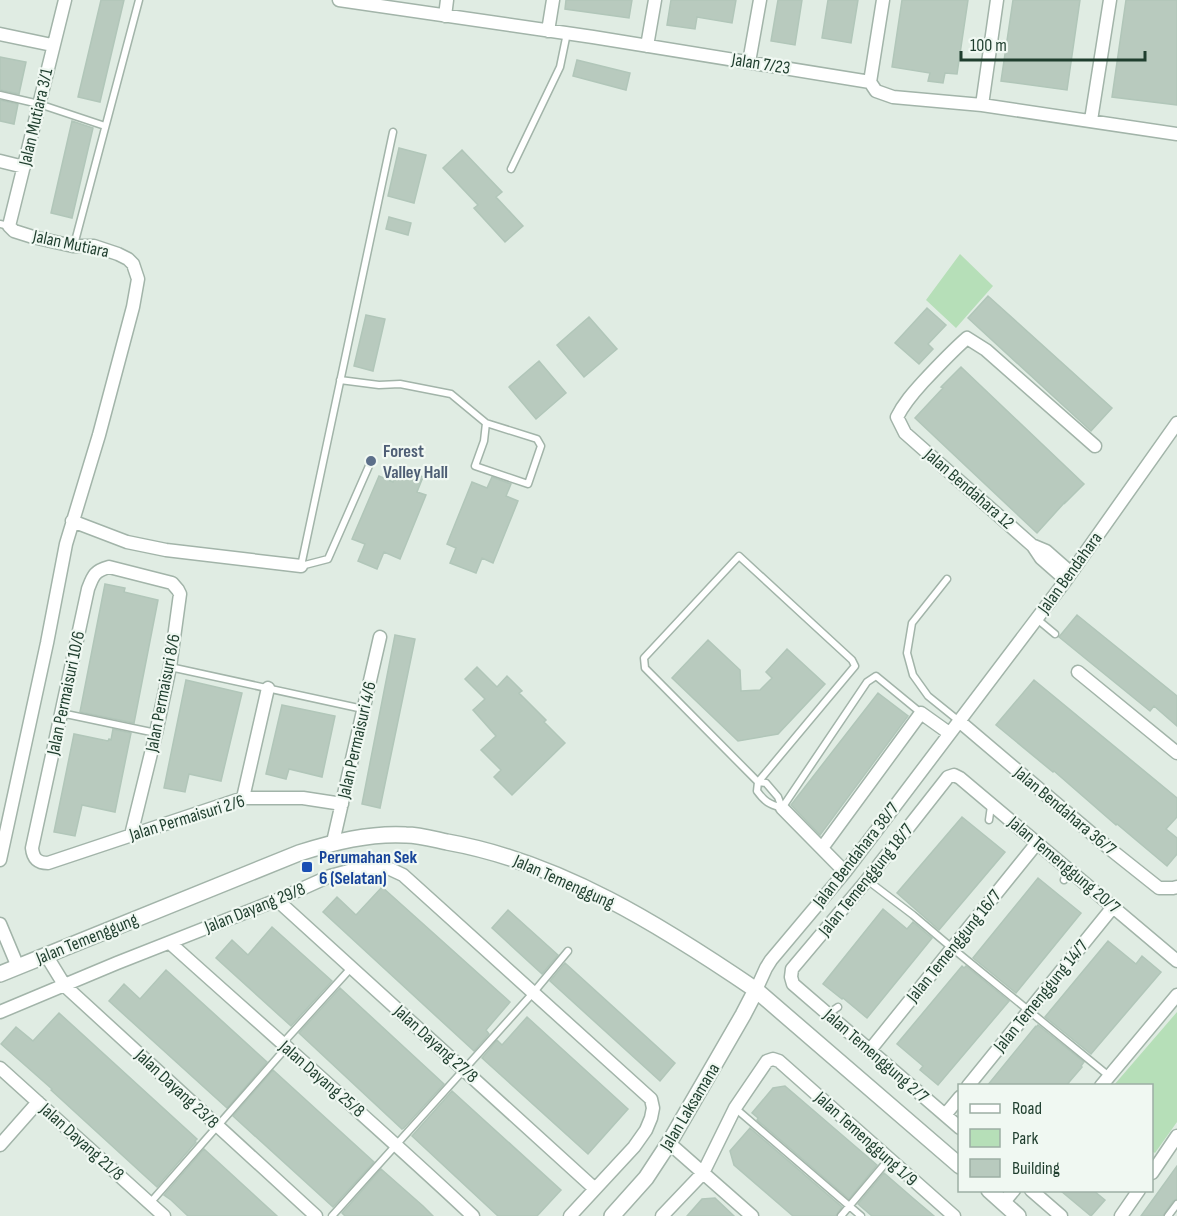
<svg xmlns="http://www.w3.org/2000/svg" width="1177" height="1216" viewBox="0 0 1177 1216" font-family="'Sofia Sans Condensed',sans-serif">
  <rect width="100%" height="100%" fill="#e0ece3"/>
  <!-- green -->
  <path fill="#b6dfb8" d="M960,254L993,286L956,328L926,300Z
    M1177,1012V1122L1155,1153L1152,1151V1086L1114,1085Z"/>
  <!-- building -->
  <path fill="#b8cabe" stroke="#b1c6b9" stroke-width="1.5" d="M101,0H124L100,102L78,97Z
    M566,0H632L629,18L565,9Z
    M671,0H736L732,23L697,17L695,29L667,25Z
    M778,0H802L795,45L771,41Z
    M828,0H858L851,43L822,38Z
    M902,0H968L957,74L945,73L943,83L928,81L930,73L892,67Z
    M1013,0H1080L1067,90L1001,81Z
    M1126,0H1177V105L1112,97Z
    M0,57L26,62L19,94L0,90Z
    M577,60L630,73L626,90L573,76Z
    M0,100L18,104L14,124L0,121Z
    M72,121L93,128L72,218L51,213Z
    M399,148L426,155L414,203L388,196Z
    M462,150L502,192L496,197L523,226L505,242L474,208L478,205L443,168Z
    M389,217L411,223L408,235L386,229Z
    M988,296L1112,408L1091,431L968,318Z
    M927,308L946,325L928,344L933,349L919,364L895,343Z
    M366,315L385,319L373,371L354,366Z
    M589,317L617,349L584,377L557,345Z
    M539,361L566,393L536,419L509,387Z
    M961,367L1084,484L1065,503V502L1037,533L915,418L943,388L941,387Z
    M399,467L423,477L417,492L426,495L400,559L384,552L377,569L358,561L365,544L352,539L379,476L393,482Z
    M492,477L511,484L506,496L518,501L493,563L482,558L476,573L450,563L456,548L447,544L472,482L487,488Z
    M105,584L125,588L124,592L158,600L134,723L80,712Z
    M1077,615L1177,696V726L1154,706L1150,711L1059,637Z
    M395,635L415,639L380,808L362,804Z
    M708,640L740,670L741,691L760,690L772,678L766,672L787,649L825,684L778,734L738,741L672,678Z
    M477,667L497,687L507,676L522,691L519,693L546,720L544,722L565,743L512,795L494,777L501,770L481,750L496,736L473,710L485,699L465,679Z
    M186,680L242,693L221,781L189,774L185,792L164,788Z
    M1034,680L1177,798V817L1166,829L1177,838V854L1167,866L1117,824L1116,825L1054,771L1053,772L996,725Z
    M878,693L908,716L820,835L791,805Z
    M282,705L335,716L322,777L289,769L286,779L266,774Z
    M113,729L131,733L115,812L82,805L75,836L54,832L74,734L108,741L109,739L111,740Z
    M962,817L1005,852L939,930L897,893Z
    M1038,878L1081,913L1016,993L973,958Z
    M382,887L510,1002L486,1030L489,1034L474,1051L323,912L337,897L356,915Z
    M883,909L907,929L913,922L932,938L867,1018L843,998L842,999L823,984Z
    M508,910L558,955L542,974L492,928Z
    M272,927L332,981L291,1026L216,958L232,940L248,955Z
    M1108,941L1136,964L1142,956L1161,972L1091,1054L1045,1017Z
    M565,963L675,1063L660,1081L550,981Z
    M962,966L964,968L966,966L1009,1001L938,1085L920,1070L923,1066L897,1044Z
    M166,970L267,1062L227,1108L109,1001L124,984L140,999Z
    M340,988L444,1084L404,1128L402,1129L299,1033Z
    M59,1013L197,1139L195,1141L196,1142L157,1187L51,1090L52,1089L1,1044L16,1027L33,1041Z
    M527,1017L628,1109L588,1154L482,1058L497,1040L502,1045Z
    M1038,1025L1084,1062L1081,1066L1082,1067L1070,1081L1066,1086H987L1035,1027V1028Z
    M273,1070L374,1162L333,1207L233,1116Z
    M785,1086L877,1165L849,1199L757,1120L758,1118L752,1113L773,1088Z
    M452,1091L561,1190L537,1216H498L412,1136Z
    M750,1128L842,1207L836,1216H793L734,1165L730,1151Z
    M204,1149L253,1194L277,1216H188L171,1200L164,1195Z
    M1177,1166V1199L1173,1201L1163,1216H1141Z
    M381,1169L423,1206L433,1216H345L342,1213Z
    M884,1173L914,1199L934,1216H872L858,1204Z
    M1061,1191H1094L1105,1200L1091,1216Z
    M715,1198L734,1216H687L702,1199Z"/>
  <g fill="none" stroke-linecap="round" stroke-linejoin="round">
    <defs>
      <path id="service" d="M0,95L39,104L105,126
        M511,169L560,67L567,33
        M0,224L9,226
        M74,245L139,0
        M340,380L379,385L400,384L451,394L486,423L537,439L541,446L528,484L475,466L484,441L486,423
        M372,459L328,559L301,566L393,132
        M739,556L852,660L855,666L758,782L645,668L644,658Z
        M947,579L912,623L907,653L913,675L928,696L959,721
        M1037,619L1055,634
        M170,667L363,709
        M61,713L156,733
        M758,782L766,783L778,797L782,808C769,804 765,802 757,791Z
        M782,808L867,682L876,676L921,713
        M989,820L991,806
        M867,880L913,915L952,948L1109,1076
        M1064,880L1068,870
        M828,1014L838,1007
        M282,1044L351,968
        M735,1108L861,1216
        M150,1203L286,1048
        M332,1216L533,993L568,951
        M841,1216L889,1159
        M1168,1216L1177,1204"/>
      <path id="minor" d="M339,0L593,37L870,82L876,91L893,97L982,105L1177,134
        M445,16L447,0
        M548,31L553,0
        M0,34L52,45
        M647,46L655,0
        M749,62L760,0
        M870,82L883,0
        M982,105L997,0
        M1091,120L1110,0
        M0,161L24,167
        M72,521L127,542L166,550L301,566
        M1034,546L1046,551L1071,573
        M1066,580L1041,558L1033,546L905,433L897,417C904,403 913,393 923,382C937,367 951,352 967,338L986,350L1095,446
        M1078,672L1177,753
        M959,721L1110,849L1159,888H1173L1177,887
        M243,798L268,688
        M782,808L845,872
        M131,835L156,733L170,667L180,594L178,590L172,583L109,567C94,571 93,576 88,589L32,848C33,858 37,863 48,863L243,798H303L342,804
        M333,842L380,637
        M822,848L921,713L949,733
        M0,860L47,643L66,544L99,435L133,307L138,279L133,264L128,259L118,254L94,246H73L33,237L14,231L9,226L65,0
        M277,900L595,1189
        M0,924L18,967
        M170,943C271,1034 374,1123 473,1216
        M46,955L65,986L316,1216
        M756,990L766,968L771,960L845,872L1066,580L1177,423
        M0,1012L117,963L277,900L330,876L356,869L376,867L388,868L403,875L651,1099L653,1108L651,1118L646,1130L634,1147L570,1216
        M870,1050L1037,843
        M0,1068L164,1216
        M968,1086L1113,907
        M1101,1086L1177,995
        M945,1115L960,1097
        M960,1128L793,984L791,977L792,969L867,880L948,777L954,775L960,778L1177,961
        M669,1143L752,1216
        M0,1145L38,1102
        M1152,1173L1177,1136
        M1031,1190L1061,1216
        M1003,1203L1014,1190
        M662,1216L703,1173L735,1108L767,1061L773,1059L779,1061L954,1216
        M1121,1216L1139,1190"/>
      <path id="tertiary" d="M0,974L299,853C334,842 369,833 406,835C419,835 433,839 447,842C560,862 662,926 756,990L960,1166
        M989,1190L1018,1216
        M612,1216L646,1178L669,1143L743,1015L756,990"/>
    </defs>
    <!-- service casing -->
    <use href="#service" stroke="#a2b4a9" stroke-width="9"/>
    <!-- minor casing -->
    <use href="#minor" stroke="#a2b4a9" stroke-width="15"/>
    <!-- tertiary casing -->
    <use href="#tertiary" stroke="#a2b4a9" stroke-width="18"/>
    <!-- service -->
    <use href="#service" stroke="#fff" stroke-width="6"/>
    <!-- minor -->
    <use href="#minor" stroke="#fff" stroke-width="12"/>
    <!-- tertiary -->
    <use href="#tertiary" stroke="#fff" stroke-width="15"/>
  </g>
  <!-- markers -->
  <circle fill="#5c6f8a" stroke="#f0f8f2" stroke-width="2" cx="371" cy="461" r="6"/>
  <rect fill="#1a4fb4" stroke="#f0f8f2" stroke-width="2" x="301" y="861" width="12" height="12" rx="3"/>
  <g text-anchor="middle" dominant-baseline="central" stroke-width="4.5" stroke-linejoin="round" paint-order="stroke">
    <!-- street labels -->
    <g font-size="18" fill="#1f3e2e" stroke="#f0f8f2">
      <text transform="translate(761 64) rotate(9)">Jalan 7/23</text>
      <text transform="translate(36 117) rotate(-77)">Jalan Mutiara 3/1</text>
      <text transform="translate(71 244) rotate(12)">Jalan Mutiara</text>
      <text transform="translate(969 489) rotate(41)">Jalan Bendahara 12</text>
      <text transform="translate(1070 573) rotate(-54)">Jalan Bendahara</text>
      <text transform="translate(66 693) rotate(-78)">Jalan Permaisuri 10/6</text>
      <text transform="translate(163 693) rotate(-79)">Jalan Permaisuri 8/6</text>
      <text transform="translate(357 740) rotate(-77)">Jalan Permaisuri 4/6</text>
      <text transform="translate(1065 811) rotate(40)">Jalan Bendahara 36/7</text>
      <text transform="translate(187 818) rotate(-17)">Jalan Permaisuri 2/6</text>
      <text transform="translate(856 855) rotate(-52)">Jalan Bendahara 38/7</text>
      <text transform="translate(1064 865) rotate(40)">Jalan Temenggung 20/7</text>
      <text transform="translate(866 880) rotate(-51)">Jalan Temenggung 18/7</text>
      <text transform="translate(564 882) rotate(24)">Jalan Temenggung</text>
      <text transform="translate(255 908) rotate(-22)">Jalan Dayang 29/8</text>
      <text transform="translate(87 939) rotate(-22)">Jalan Temenggung</text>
      <text transform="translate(954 946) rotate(-51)">Jalan Temenggung 16/7</text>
      <text transform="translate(1041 996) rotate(-51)">Jalan Temenggung 14/7</text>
      <text transform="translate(436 1044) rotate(42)">Jalan Dayang 27/8</text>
      <text transform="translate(876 1056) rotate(41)">Jalan Temenggung 2/7</text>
      <text transform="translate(322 1079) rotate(41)">Jalan Dayang 25/8</text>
      <text transform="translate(177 1089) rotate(43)">Jalan Dayang 23/8</text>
      <text transform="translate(690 1107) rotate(-59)">Jalan Laksamana</text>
      <text transform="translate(866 1139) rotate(42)">Jalan Temenggung 1/9</text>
      <text transform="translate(82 1142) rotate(42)">Jalan Dayang 21/8</text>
    </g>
    <!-- service labels -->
    <g font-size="18" font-weight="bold" fill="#4e5e75" stroke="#f0f8f2" text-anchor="start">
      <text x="383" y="451">Forest<tspan x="383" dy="21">Valley Hall</tspan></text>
    </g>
    <!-- transit labels -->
    <g font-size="18" font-weight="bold" fill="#164399" stroke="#f0f8f2" text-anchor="start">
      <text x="319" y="857">Perumahan Sek<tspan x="319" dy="21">6 (Selatan)</tspan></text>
    </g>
  </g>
  <!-- legend -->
  <rect x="958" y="1084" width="195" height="108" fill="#f0f8f2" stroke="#9caea4" stroke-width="1.5"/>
  <rect x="970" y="1104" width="30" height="9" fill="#ffffff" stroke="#9caea4" stroke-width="1.5"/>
  <text x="1012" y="1114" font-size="18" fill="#1f3e2e">Road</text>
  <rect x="970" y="1129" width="30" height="18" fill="#b6dfb8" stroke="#9caea4" stroke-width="1.5"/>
  <text x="1012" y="1144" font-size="18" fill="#1f3e2e">Park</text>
  <rect x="970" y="1159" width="30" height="18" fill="#b8cabe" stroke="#9caea4" stroke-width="1.5"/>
  <text x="1012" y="1174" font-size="18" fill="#1f3e2e">Building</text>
  <!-- scale -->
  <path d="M961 51v9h184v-9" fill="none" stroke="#1f3e2e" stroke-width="3"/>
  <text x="970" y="51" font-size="18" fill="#1f3e2e" stroke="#f0f8f2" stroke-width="4.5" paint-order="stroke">100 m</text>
</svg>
